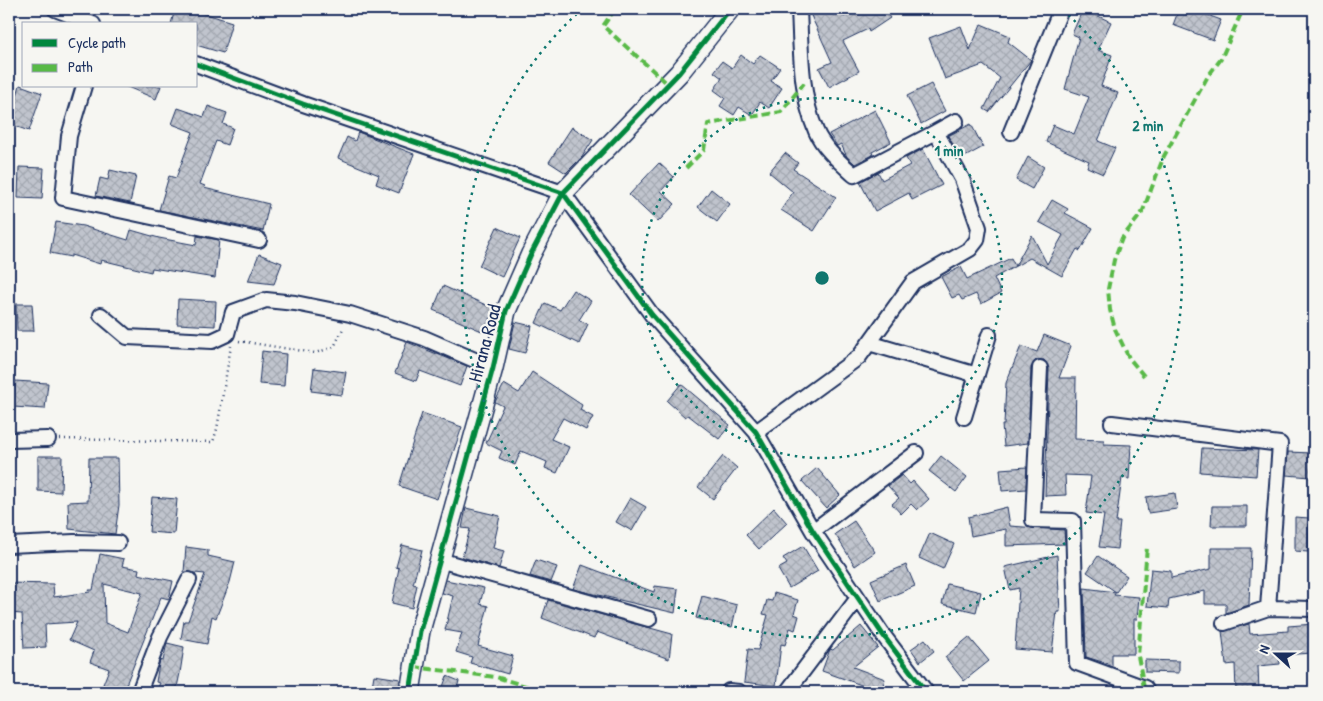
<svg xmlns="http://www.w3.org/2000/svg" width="1323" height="701" viewBox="0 0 1323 701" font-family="'Patrick Hand',sans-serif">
  <defs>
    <pattern id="building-cross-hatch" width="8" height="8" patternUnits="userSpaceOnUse" patternTransform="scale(1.25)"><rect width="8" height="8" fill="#c0c4cd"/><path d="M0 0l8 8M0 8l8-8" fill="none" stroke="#a4a9b2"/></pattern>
  </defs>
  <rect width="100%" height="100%" fill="#f6f6f2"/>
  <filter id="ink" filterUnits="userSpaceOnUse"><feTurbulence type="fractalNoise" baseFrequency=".02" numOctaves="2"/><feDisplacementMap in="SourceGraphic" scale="10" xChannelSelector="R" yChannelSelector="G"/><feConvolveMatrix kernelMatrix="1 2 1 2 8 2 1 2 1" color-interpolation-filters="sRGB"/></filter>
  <g filter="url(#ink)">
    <!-- building -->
    <path fill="url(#building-cross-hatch)" stroke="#1b2f5e" fill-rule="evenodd" d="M175,9H204L203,13L232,22L223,53L196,45V24H171Z
      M808,9H839L844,17L856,9H884L890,18L869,32L868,29L843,41L859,71L829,87L819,68L832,62Z
      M1083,9L1111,22L1098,50L1112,55L1101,86L1118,93L1098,141L1115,148L1103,174L1087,167L1089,161L1046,142L1053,125L1074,134L1089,97L1065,89L1079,37L1072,34Z
      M1179,9H1191L1221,20L1213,40L1173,25Z
      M981,24L1010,36L1008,42L1031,60L989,112L984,109L1000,78L983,65L945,79L929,38L961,26L970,50Z
      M741,55L753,64L760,55L780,68L771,81L782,88L769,108L760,102L752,115L739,107L734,115L720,106L725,98L714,90L722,78L714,72L722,61L732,68Z
      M931,84L945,111L921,124L907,96Z
      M20,85L42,93L29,131L9,124Z
      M125,86H161L156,99Z
      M208,106L227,113L223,124L233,128L227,145L216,141L200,184L205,186L204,188L269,204L263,231L159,210L169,176L176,178L193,132L172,124L178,108L204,117Z
      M875,110L891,142L872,152L873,155L855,164L847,157L841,144L837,146L829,134Z
      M971,124L983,147L961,159L948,136Z
      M572,127L593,140L582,157L566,173L549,162Z
      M358,132L414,154L399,193L376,184L379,175L338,158L347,137L355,141Z
      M923,149L942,185L912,200L909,193L875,211L860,182L878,172L882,180L910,165L906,158Z
      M785,153L798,163L793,169L836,197L814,231L781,210L793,192L769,172Z
      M1028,157L1044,167L1032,189L1016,180Z
      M659,163L674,177L661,191L675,204L658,222L629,195Z
      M19,167L44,168L42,199L18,198Z
      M110,170L136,176L130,203L96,196L100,178L108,180Z
      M711,189L730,204L717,222L698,207Z
      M1052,200L1068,209L1065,213L1093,228L1080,251L1077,249L1062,276L1030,258L994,278L1001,293L981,304L976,294L962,300L959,295L952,298L941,277L961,267L967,279L1011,258L1015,266L1032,235L1047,264L1063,235L1039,222Z
      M56,222L83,226L128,240L131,230L159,238L196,245L197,236L219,240L215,278L152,268L151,272L101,260L100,264L71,255V257L50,253Z
      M497,227L520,238L502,277L479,266Z
      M259,254L282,263L274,284L248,281Z
      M443,286L495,309L484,332L433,310Z
      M573,290L591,301L579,320L588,324L579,344L536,323L545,303L560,310Z
      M178,299L216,301L215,326L177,324Z
      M16,304H32L34,331H17Z
      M515,322L532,326L525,353L509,349Z
      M1044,335L1071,346L1059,378H1076L1075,439L1104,440V444L1131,445L1129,479L1122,478L1116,522H1120L1117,549L1099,547L1104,515L1086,513L1091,476L1065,475L1066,495L1045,496L1049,368L1044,360H1036L1031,367L1028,443L1004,446L1002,425H1004L1006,383L1021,346L1037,352Z
      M407,342L467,366L460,386L420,371L416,381L395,373Z
      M262,351L286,354L284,386L259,384Z
      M314,368L346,372L342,395L311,391Z
      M532,372L582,405L580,410L593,417L586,430L563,418L551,439L569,447L557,473L545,468L547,462L521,451L515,465L499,458L502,451L486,443L503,406L495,402L504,384L519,393Z
      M15,381L48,383L45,409L13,407Z
      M681,384L730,425L719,439L688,415L685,417L667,401Z
      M422,413L462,427L437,499L399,486Z
      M1202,448L1258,450L1256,476L1200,472Z
      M1288,452L1312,453L1311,477L1286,475Z
      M38,456H62L61,492L38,491Z
      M723,456L737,468L713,499L698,487Z
      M941,456L967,477L956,492L929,471Z
      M89,458H118L119,505L115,534L69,529L68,502L88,501Z
      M1027,467L1026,489L1002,491L1000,469Z
      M817,468L840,495L826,508L802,481Z
      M902,475L910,484L913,481L929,499L917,510L911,504L901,514L892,504L899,498L888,486Z
      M1175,493L1177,509L1148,513L1146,497Z
      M152,497L177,499L174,534L149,532Z
      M630,498L646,507L632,531L616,522Z
      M1212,506H1247V526H1211Z
      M1007,507L1010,526L1064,530L1065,544L1006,546V529L971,536L968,517Z
      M466,508L500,516L493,548L504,551L499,568L462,557L470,529L462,528Z
      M774,508L787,523L759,549L746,535Z
      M1295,517L1309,518L1308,552L1295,551Z
      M854,521L875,552L855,566L835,534Z
      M930,533L954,544L943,569L919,558Z
      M402,545L422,550L413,584L417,585L412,608L392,603L399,568L396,567Z
      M803,546L818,571L789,588L778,569L787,564L783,558Z
      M186,547L208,550V556L235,562L230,582L216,618L212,616L207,644L181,639L184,621H188L205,574L184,572Z
      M1211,548H1251L1249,605L1226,613V604H1205V591L1169,599L1168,608L1147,606L1151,569L1171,571V578L1211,569Z
      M100,554L124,559L122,566L139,569L138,574L173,581L169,599L161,597L123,692H100L109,669L90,662L94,651L69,640L77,622L45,624L46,647L24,648L22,614L9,613V583L53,584L54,597L90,592L89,590H93ZM104,584L142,593L128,632L105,623Z
      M1057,555L1060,612H1057L1052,652L1015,649L1019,588L1010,590L1005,567Z
      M1098,556L1127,576L1114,595L1139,597L1137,619H1134V654H1112V665L1086,657L1084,588L1116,592L1087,572Z
      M536,560L557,567L551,582L530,576Z
      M582,565L654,592L655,586L678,589L675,613L573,589Z
      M906,565L915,586L880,601L871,580Z
      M446,580L484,588L480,604L488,606L478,646L513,656L508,674L470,663L472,657L456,652L462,633L445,630L453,596L442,593Z
      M947,584L981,592L976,612L942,604Z
      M774,593L798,600L794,614L799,616L795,630L790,628L785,645L781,644L776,686L744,682L748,649L758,650L768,615L763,614L767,600L772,601Z
      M702,596L737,605L732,627L696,618Z
      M548,600L672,634L669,659L597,632L594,638L542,618Z
      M1249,624L1250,634L1288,631V626L1314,624V653L1279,655L1280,664L1258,666L1259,692H1236L1235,664L1226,665L1222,631Z
      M861,626L878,647L853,667L885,679L881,692L822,671L830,649L833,650Z
      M969,637L989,661L964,681L945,657Z
      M925,639L934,651L920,662L911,649Z
      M167,643L184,647L180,673L176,692H156L160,683L156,682L159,664L160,660L163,661Z
      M1145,660L1179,661V673L1145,672Z
      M374,675L400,679L398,692H371Z
      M447,676L459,681L456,692H441Z"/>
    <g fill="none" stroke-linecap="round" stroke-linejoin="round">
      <defs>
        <path id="street" d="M55,9L93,24
          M196,64L303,104L563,193L652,315L756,432L813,531L883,635L926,692
          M84,86L69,136L63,198L259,240
          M936,132L956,121
          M1011,132L1061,9
          M101,315L127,337L212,341L227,334L233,312L266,300L295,303L350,314L424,338L493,368
          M869,343L977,375
          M1040,368L1033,520L1073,521L1077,663L1145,688L1147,692
          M964,417L989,335
          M1112,423L1280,444L1268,608
          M756,432L859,357L913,282L970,249L977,240L979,228L962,179L936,132L854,175C841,163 823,148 816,131C800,94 801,49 799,9
          M9,440L48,439
          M813,531L916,453
          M9,545L74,542L118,543
          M439,560L649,619
          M1224,623L1268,608L1314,609
          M729,691L739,692
          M139,692L160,637L189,580
          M787,692L858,598"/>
        <path id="secondary" d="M410,692L420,631L493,368L506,311L531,254L563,193L679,73L730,9"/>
      </defs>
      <!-- street casing -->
      <use href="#street" stroke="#1b2f5e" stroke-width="18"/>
      <!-- secondary casing -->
      <use href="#secondary" stroke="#1b2f5e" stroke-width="22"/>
      <!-- path -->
      <path stroke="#1b2f5e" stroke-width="2.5" stroke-dasharray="1 4" stroke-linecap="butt" d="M239,341L315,353L334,347L344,327
        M60,439L213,442L217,429L231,346"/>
      <!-- street -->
      <use href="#street" stroke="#f6f6f2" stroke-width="14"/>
      <!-- secondary -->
      <use href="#secondary" stroke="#f6f6f2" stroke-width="19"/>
      <!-- quiet -->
      <path stroke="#58b947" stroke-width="4" stroke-dasharray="8 4" stroke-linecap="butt" d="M615,9L603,26L668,84
        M686,168L704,150L708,124L781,112L804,83
        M1144,376L1129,358L1115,329L1110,310L1108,289L1114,260L1122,238L1142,213L1164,156L1208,76L1221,59L1243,9
        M414,667L496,677L545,692
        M1144,688L1138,656L1147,547"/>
      <defs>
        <path id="cycleway" d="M196,64L303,104L563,193L652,315L756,432L813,531L883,635L926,692
          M410,692L420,631L493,368L506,311L531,254L563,193L679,73L730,9"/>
      </defs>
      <!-- cycleway casing -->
      <use href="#cycleway" stroke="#f6f6f2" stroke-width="8"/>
      <!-- cycleway -->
      <use href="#cycleway" stroke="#00873e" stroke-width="5"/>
    </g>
  </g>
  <!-- distance rings -->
  <g fill="none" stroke="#0f766e" stroke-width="2.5" stroke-dasharray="2.5 5">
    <circle cx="822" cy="278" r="180"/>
    <path d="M1063 10A360 360 0 1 1 581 10"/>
  </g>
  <g text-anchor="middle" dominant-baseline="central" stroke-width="4.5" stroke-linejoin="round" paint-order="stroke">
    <!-- street labels -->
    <g font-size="19" fill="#1b2f5e" stroke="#f6f6f2">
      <text transform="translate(484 343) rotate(-75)">Hirana Road</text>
    </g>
  </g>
  <circle cx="822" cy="278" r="8" fill="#0f766e" stroke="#f6f6f2" stroke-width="2.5"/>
  <g font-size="15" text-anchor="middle" font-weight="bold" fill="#0f766e" stroke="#f6f6f2" stroke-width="4.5" stroke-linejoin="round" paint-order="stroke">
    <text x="1148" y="131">2 min</text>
    <text x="949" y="156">1 min</text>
  </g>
  <!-- margin -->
  <rect width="1323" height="701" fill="none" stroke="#f6f6f2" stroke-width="30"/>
  <rect x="15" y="15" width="1293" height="671" fill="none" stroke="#1b2f5e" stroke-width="2" filter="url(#ink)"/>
  <!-- legend -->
  <rect x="22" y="22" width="175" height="65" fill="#f6f6f2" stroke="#9ea6b7"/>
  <rect x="32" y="39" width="25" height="8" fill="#00873e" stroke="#9ea6b7"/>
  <text x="68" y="48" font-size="15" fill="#1b2f5e">Cycle path</text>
  <rect x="32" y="64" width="25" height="8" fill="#58b947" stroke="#9ea6b7"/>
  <text x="68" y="72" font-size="15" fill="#1b2f5e">Path</text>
  <!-- north arrow -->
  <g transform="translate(1276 654) rotate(291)" stroke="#f6f6f2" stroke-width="4" paint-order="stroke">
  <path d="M0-4L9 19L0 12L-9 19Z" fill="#1b2f5e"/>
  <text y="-8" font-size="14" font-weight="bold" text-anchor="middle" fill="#1b2f5e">N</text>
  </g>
</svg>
